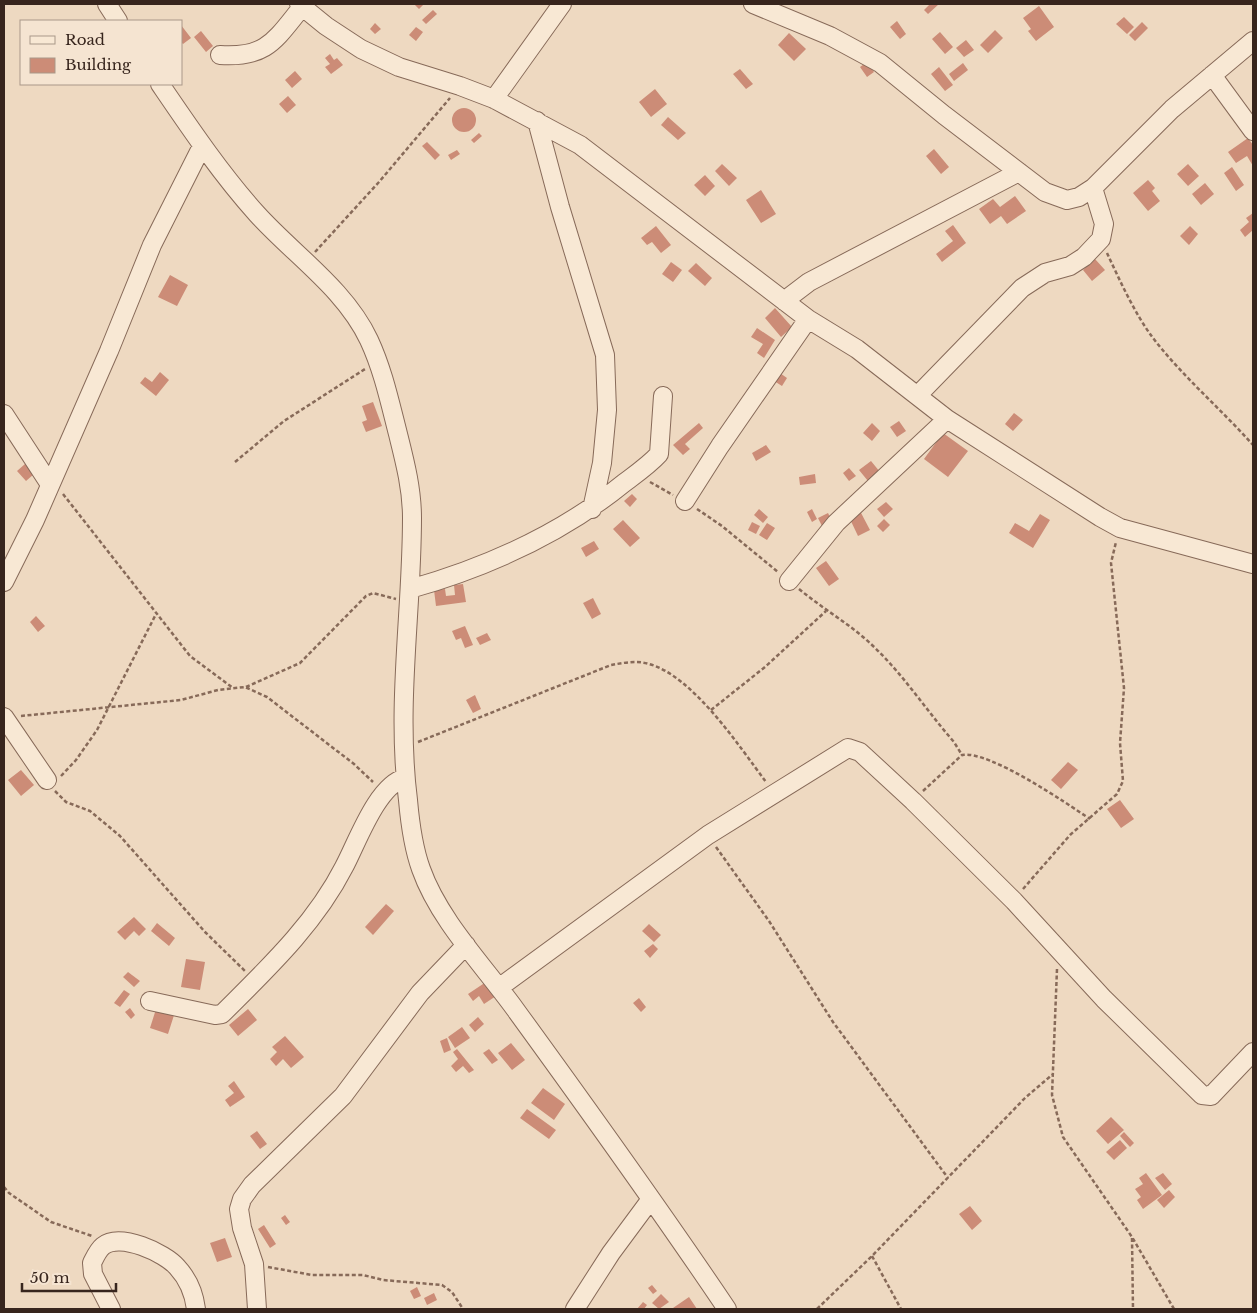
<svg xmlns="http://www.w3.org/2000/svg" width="1257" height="1313" viewBox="0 0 1257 1313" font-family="'Libre Baskerville',serif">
  <rect width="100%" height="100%" fill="#eed9c1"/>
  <!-- building -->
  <path fill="#cc8c77" d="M414,4H424L419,9Z
    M930,4H939L928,14L924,10Z
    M1039,6L1054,27L1036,41L1028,31L1031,29L1023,18Z
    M433,10L437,14L426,24L422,20Z
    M1124,17L1134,27L1127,34L1116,24Z
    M897,21L906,34L900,39L890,27Z
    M1142,22L1148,28L1135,41L1129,35Z
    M375,23L381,29L375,34L370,29Z
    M181,25L191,38L183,44L181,42Z
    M416,27L423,32L416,41L409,35Z
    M995,30L1003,38L988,53L980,45Z
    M201,31L213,46L206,52L194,37Z
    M940,32L953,47L945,54L932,39Z
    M789,33L806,49L794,61L778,45Z
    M966,40L974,50L964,57L956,48Z
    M330,54L334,60L337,58L343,65L331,74L325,67L330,64L325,58Z
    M867,62L874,72L867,77L860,67Z
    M963,63L968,70L954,81L949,74Z
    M939,67L953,85L945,91L931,74Z
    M740,69L753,84L746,89L733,74Z
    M295,71L302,79L292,88L285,80Z
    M655,89L667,104L651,117L639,102Z
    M288,96L296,105L287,113L279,104Z
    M452 120a12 12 0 1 1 24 0a12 12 0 1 1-24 0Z
    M668,117L686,133L678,140L661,125Z
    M479,133L482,136L474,143L471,140Z
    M1248,138L1253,145V166L1247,156L1236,163L1228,152Z
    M427,142L440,155L435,160L422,146Z
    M934,149L949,167L941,174L926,156Z
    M457,150L460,154L451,160L448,155Z
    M722,164L737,178L729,186L715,171Z
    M1188,164L1199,176L1188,186L1177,174Z
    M1232,167L1244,185L1236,191L1224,173Z
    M705,175L715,186L705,196L694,185Z
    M1148,180L1155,188L1152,191L1160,201L1148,211L1133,193Z
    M1205,183L1214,194L1201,205L1192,194Z
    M761,190L776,214L761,223L746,200Z
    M1015,196L1026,211L1007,224L1001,216L990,224L979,209L993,199L1000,207Z
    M1253,213V230L1245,237L1240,230L1249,222L1246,218Z
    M953,225L966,243L942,262L936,254L953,241L945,231Z
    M656,226L671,245L661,253L652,242L647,245L641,238Z
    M1190,226L1198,234L1189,245L1180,236Z
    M1095,259L1105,270L1092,281L1083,270Z
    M671,262L682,270L673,282L662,274Z
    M696,263L712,278L705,286L688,271Z
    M170,275L188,285L177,306L158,297Z
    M775,308L792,327L781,337L765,318Z
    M757,328L775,340L764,358L757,353L763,344L751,337Z
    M777,371L787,378L782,386L771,379Z
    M160,372L169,380L156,396L140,383L145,377L152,382Z
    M373,402L382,426L366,432L362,422L367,420L362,406Z
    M1014,413L1023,420L1013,431L1005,424Z
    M899,421L906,431L897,437L890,427Z
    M699,423L703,428L685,444L690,449L683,455L673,445Z
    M872,423L880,431L872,441L863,433Z
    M943,433L968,451L948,477L924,459Z
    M766,445L771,452L756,461L752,453Z
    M871,461L880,472L868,481L859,470Z
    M25,464L34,474L26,481L17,471Z
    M849,468L856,476L849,481L843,473Z
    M815,474L816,483L800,485L799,477Z
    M632,494L637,499L630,507L624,501Z
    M886,502L893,509L884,517L877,509Z
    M759,509L768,517L763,523L754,515Z
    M812,509L817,519L812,522L807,512Z
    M860,511L870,530L858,536L849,517Z
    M828,513L832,521L822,526L818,518Z
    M1040,514L1050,520L1033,548L1009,533L1015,523L1029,531Z
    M884,519L890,525L883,532L877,526Z
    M623,520L640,538L630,547L613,529Z
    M752,522L760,526L756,534L748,530Z
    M767,523L775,528L767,540L759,535Z
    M594,541L599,549L586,557L581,548Z
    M826,561L839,579L829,586L816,568Z
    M463,584L466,602L436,606L434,590L445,589L446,596L455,595L454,585Z
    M593,598L601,614L592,619L583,603Z
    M36,616L45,626L38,632L30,622Z
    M465,626L473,645L465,648L461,638L456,640L452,631Z
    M487,633L491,640L480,645L476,638Z
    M475,695L481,709L473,713L466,700Z
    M1068,762L1078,770L1061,789L1051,780Z
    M21,770L34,785L21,796L8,780Z
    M1120,800L1134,819L1121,828L1107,809Z
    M386,904L394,911L373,935L365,927Z
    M134,917L146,929L139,936L134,931L125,940L117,932Z
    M157,923L175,938L169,946L151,931Z
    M649,924L661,935L654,942L642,931Z
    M653,944L658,949L650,958L644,951Z
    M186,959L205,962L200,990L181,987Z
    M128,972L140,981L134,987L123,977Z
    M489,980L499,994L484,1004L479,996L473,1001L468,994Z
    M124,990L130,994L120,1007L114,1003Z
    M639,998L646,1007L641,1012L633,1003Z
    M157,1006L175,1012L168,1034L150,1028Z
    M130,1008L135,1015L131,1019L125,1012Z
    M248,1009L257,1020L238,1036L229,1025Z
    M478,1017L484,1024L475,1032L469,1025Z
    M462,1027L470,1038L455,1048L448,1037Z
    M285,1036L304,1057L291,1068L283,1059L276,1066L270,1059L277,1052L272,1047Z
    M447,1038L451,1050L444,1053L440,1041Z
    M511,1043L525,1060L512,1070L498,1053Z
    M457,1049L474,1070L469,1073L463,1066L456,1072L451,1066L458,1059L453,1052Z
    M489,1049L498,1060L492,1064L483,1053Z
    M234,1081L245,1097L230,1107L225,1100L234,1093L228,1086Z
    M543,1088L565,1104L554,1120L531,1103Z
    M527,1109L556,1130L549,1139L520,1118Z
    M1111,1117L1124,1130L1108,1144L1096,1131Z
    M257,1131L267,1144L260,1149L250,1136Z
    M1124,1132L1134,1143L1130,1147L1120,1136Z
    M1120,1140L1127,1148L1114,1160L1106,1152Z
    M1146,1173L1162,1195L1143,1209L1137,1200L1141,1197L1135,1189L1143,1184L1139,1178Z
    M1163,1173L1172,1184L1165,1190L1155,1178Z
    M1169,1190L1175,1197L1164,1208L1157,1200Z
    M970,1206L982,1221L972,1230L959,1214Z
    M285,1215L290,1222L286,1225L281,1218Z
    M264,1225L276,1244L270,1248L258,1229Z
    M225,1238L232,1257L217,1262L210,1243Z
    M652,1285L657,1291L653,1294L648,1288Z
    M417,1287L421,1296L414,1299L410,1291Z
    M434,1293L437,1300L427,1305L424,1298Z
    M661,1294L669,1302L659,1309L652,1303Z
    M689,1297L697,1309H674L673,1308Z
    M643,1302L647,1305L644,1309H637Z"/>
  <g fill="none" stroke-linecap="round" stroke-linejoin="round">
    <defs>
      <path id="minor" d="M107,4L118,21
        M299,4L326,26L361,49L399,67L460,86L494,99L580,145L808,319L857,349L947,419L1100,517L1120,528L1253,564
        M753,4L830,36L880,63L944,115L1045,192L1067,200L1079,197L1093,188L1172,109L1253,41
        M220,55C267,58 275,40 302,7
        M1212,75L1253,131
        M160,84C190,128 221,174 257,214C294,255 345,289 369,340C383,370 390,403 398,434C405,462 412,489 412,518C412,612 396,705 408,800C410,823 413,847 421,869C439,920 484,966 515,1009C587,1108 659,1208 727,1309
        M494,99L562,4
        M537,121L560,207L605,355L607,410L602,463L592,509
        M784,301L809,282L1019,172
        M918,395L1022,288L1045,273L1070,266L1084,257L1101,239L1104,224L1093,188
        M4,414L49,483
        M685,501L720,446L808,319
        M789,581L836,523L947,419
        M4,582L35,520L109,351L152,245L202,146
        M410,589C488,567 560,535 624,483C636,474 649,465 659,454L663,396
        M4,717L47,780
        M500,987L708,835L848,748L860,752L913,801L1014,901L1104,999L1202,1095L1211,1096L1253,1052
        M150,1001L215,1015L222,1014C267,969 315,924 344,867C357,843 377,785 405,778
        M111,1309L93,1274L92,1263C95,1257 98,1250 103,1246C120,1232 165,1253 177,1267C189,1280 194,1293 196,1309
        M257,1309L254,1264L242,1228L239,1209L242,1199L252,1185L343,1096L420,993L466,945
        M575,1309L611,1253L651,1199"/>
    </defs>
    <!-- minor casing -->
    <use href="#minor" stroke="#876a59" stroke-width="20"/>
    <!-- path -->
    <path stroke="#876a59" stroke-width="2.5" stroke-dasharray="4 2.5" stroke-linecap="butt" d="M315,252L379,182L450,98
      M1107,253C1120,281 1135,314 1153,338C1183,377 1221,409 1253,445
      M235,462L284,421L365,369
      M650,482L673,495
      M63,494L190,656L233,688
      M697,509L722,526L778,572
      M799,589C823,609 850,624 872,645C903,674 926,710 954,742L962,755
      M246,687L300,663L366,596L373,593L396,599
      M711,710L765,667L826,611
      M21,716L181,700L218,690L245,687L267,697L354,764L373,782
      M418,742L611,665C623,663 636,660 649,664C693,676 739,746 766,782
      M61,776L76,760L97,730L156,614
      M55,791L66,802L90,811L120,836L205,932L245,971
      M923,791L962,755C989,750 1066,803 1090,819
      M716,847L769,921L833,1022L948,1178
      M1023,889L1070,835L1117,794L1123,781L1120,743L1124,688L1111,563L1116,542
      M1057,969L1052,1095L1063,1137L1132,1237L1174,1309
      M4,1187L9,1193L51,1222L92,1236
      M1132,1238L1133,1309
      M872,1256L901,1309
      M268,1267L312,1275H363L383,1280L442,1285L452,1292L463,1309
      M817,1309L872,1256L1025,1098L1053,1074"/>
    <!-- minor -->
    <use href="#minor" stroke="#f8e8d4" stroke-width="18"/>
  </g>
  <!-- border -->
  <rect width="1257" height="1313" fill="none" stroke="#37251d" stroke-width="10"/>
  <!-- legend -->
  <rect x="20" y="20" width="162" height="65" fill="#f5e4d1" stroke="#a99889"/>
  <rect x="30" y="36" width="25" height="8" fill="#f8e8d4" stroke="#a99889"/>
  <text x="65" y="45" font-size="15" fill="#37251d">Road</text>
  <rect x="30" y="58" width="25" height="15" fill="#cc8c77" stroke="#a99889"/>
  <text x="65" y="70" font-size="15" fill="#37251d">Building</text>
  <!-- scale -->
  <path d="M22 1283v8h94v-8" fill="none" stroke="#37251d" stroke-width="2.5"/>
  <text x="30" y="1283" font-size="15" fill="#37251d" stroke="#f5e4d1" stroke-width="4" paint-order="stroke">50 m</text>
</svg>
